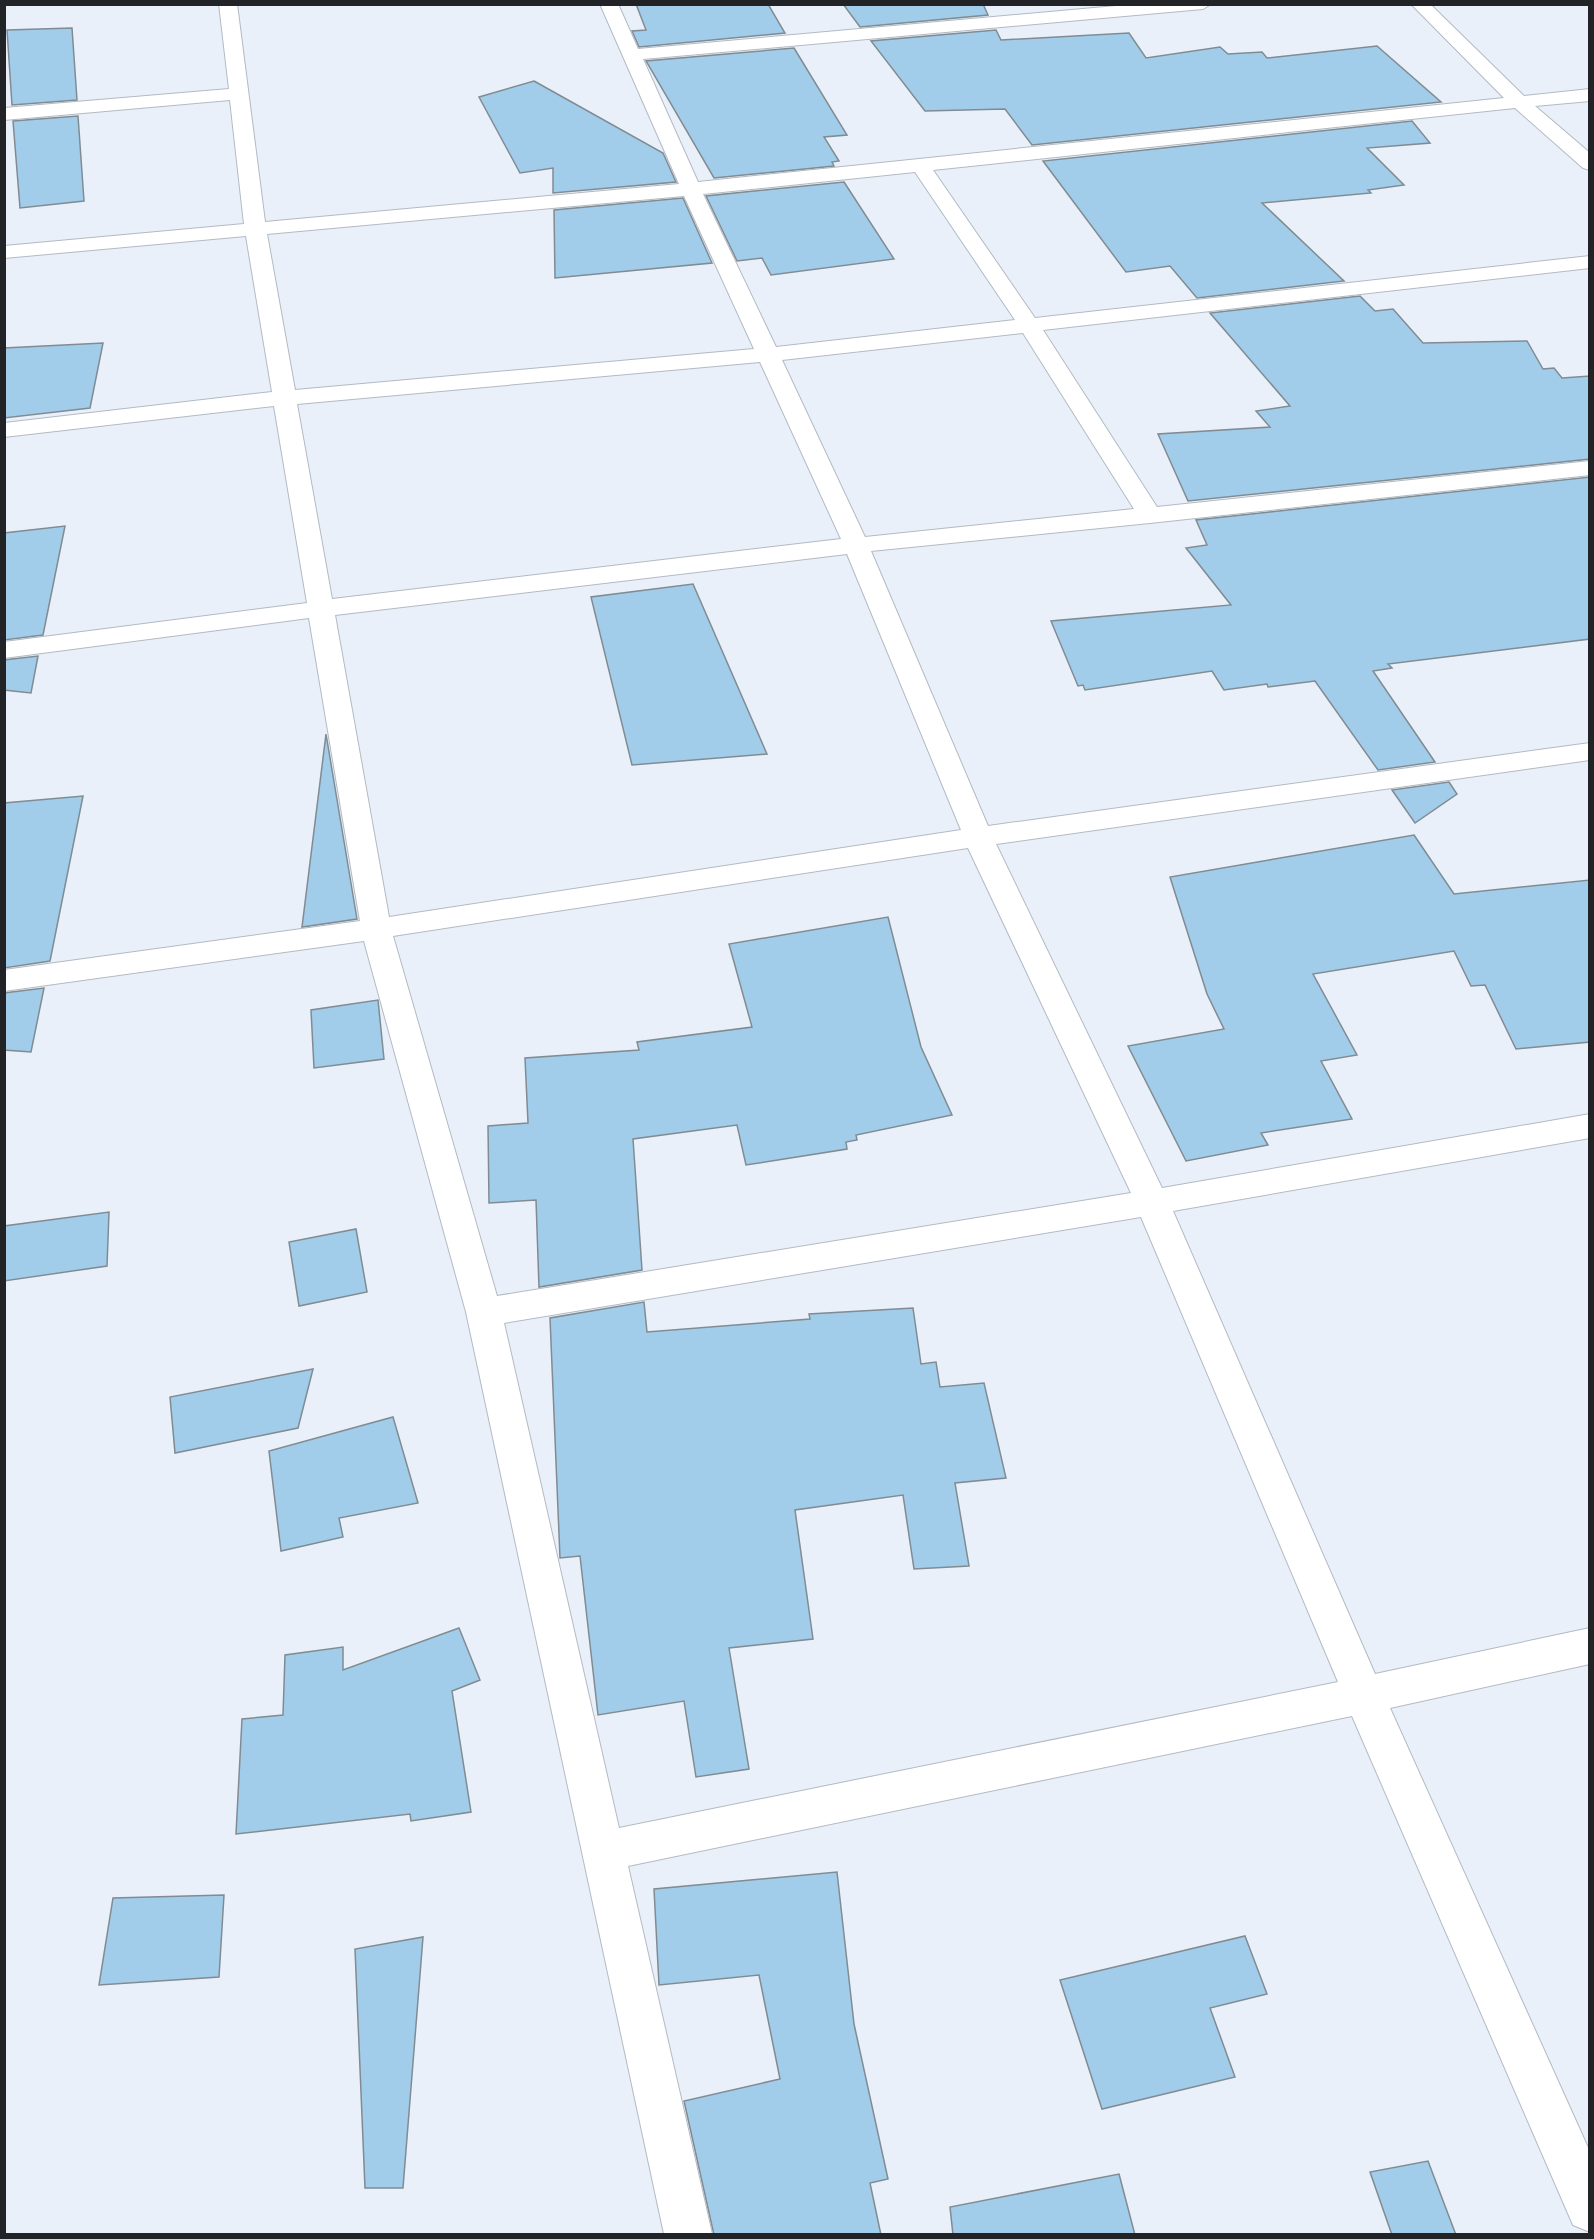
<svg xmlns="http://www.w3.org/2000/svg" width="1594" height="2239" viewBox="0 0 1594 2239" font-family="'Sofia Sans Condensed',sans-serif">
  <rect width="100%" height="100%" fill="#e9f0fa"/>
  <!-- building -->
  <path fill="#a1cdea" stroke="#818b92" stroke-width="1.5" d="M636,4H768L785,33L639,47L632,31L646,30Z
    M843,4H983L988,15L860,27Z
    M72,28L77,100L12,105L7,30Z
    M996,30L1001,40L1129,33L1146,58L1220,47L1228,54L1262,52L1267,58L1377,46L1441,102L1032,145L1005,109L925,111L871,41Z
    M794,48L847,135L824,137L839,161L832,162L834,166L714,178L646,61Z
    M534,81L663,153L676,182L553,193V168L520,173L479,97Z
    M78,116L84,201L20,208L13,121Z
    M1412,121L1430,143L1367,148L1404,185L1368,190L1371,193L1262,203L1344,281L1197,298L1170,266L1126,272L1043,161Z
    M844,182L894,259L771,275L762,258L737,261L706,196Z
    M683,198L712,263L555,278L554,210Z
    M1360,296L1375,311L1393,309L1423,343L1527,341L1543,369L1554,368L1562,378L1590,376V459L1188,501L1158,434L1270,427L1256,411L1290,406L1210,313Z
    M103,343L90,408L4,418V348Z
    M1590,477V639L1388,664L1392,668L1373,671L1435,762L1378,770L1315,681L1268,687L1267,684L1224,690L1212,671L1085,690L1083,685L1078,686L1051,621L1231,605L1186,548L1207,545L1196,520Z
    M65,526L43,635L4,640V533Z
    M693,584L767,754L632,765L591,597Z
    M38,656L31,693L4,690V660Z
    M326,734L357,919L302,927Z
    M1449,782L1457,794L1415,823L1392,790Z
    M83,796L50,961L4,968V803Z
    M1414,835L1454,894L1590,880V1042L1516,1049L1485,985L1471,986L1454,951L1313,974L1357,1055L1321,1061L1352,1119L1261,1133L1268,1145L1186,1161L1128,1046L1224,1029L1207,994L1170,877Z
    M888,917L921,1047L952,1115L856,1135L857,1140L846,1142L847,1149L746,1165L737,1125L633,1139L642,1270L539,1287L536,1200L489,1203L488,1126L528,1123L525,1058L639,1050L637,1042L752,1027L729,944Z
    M44,988L31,1052L4,1050V993Z
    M378,1000L384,1059L314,1068L311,1010Z
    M109,1212L107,1266L4,1281V1226Z
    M356,1229L367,1292L299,1306L289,1242Z
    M644,1302L647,1332L810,1319L809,1314L913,1308L921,1364L936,1362L940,1387L984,1383L1006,1478L955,1483L969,1566L914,1569L903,1495L795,1510L813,1639L729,1648L749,1769L696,1777L684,1701L598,1715L580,1556L560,1558L550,1318Z
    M313,1369L298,1428L175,1453L170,1397Z
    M393,1417L418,1503L339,1518L343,1537L281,1551L269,1451Z
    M459,1628L480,1680L452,1691L471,1812L411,1821L410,1814L236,1834L242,1719L283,1715L285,1655L343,1647V1670Z
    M837,1872L854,2024L888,2179L870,2183L881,2235H714L684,2101L780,2079L759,1975L659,1985L654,1889Z
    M224,1895L219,1977L99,1985L113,1898Z
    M1245,1936L1267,1994L1210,2008L1235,2077L1102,2109L1060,1980Z
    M423,1937L403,2188H365L355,1949Z
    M1428,2161L1456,2235H1392L1370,2172Z
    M1119,2174L1135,2235H953L950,2207Z"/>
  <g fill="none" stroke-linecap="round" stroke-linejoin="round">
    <defs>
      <path id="minor" d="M219,4H237L265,222L679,184L600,4H618L638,49L1138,4H1211L1203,9L643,59L698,182L1504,98L1411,4H1430L1524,96L1590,89V101L1535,106L1590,153V170L1583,168L1515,108L933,170L1035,318L1590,256V268L1043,330L1157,507L1590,461V475L1150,523L871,551L988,826L1590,743V760L996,844L1162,1188L1590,1114V1138L1173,1211L1375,1674L1590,1628V1664L1390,1708L1590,2152V2232L1573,2225L1352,1716L628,1866L712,2234H664L466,1312L364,941L4,991V970L360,921L309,618L4,658V642L307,603L274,406L4,437V423L272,392L246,236L4,258V246L244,224L230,100L4,120V108L229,89ZM915,172L1015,320L776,347L703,194ZM684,196L754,349L295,390L267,234ZM1023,333L1134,509L865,537L782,360ZM760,362L841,539L332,599L297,404ZM847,554L961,830L389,917L335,615ZM968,848L1131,1193L497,1296L393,936ZM1141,1217L1338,1682L619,1828L504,1323Z"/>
    </defs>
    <!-- minor casing -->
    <use href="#minor" stroke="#b3bac3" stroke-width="2"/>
    <!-- minor -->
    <use href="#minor" fill="#fff" fill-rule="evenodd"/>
  </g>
  <!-- border -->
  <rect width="1594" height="2239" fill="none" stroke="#212327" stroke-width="12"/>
</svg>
